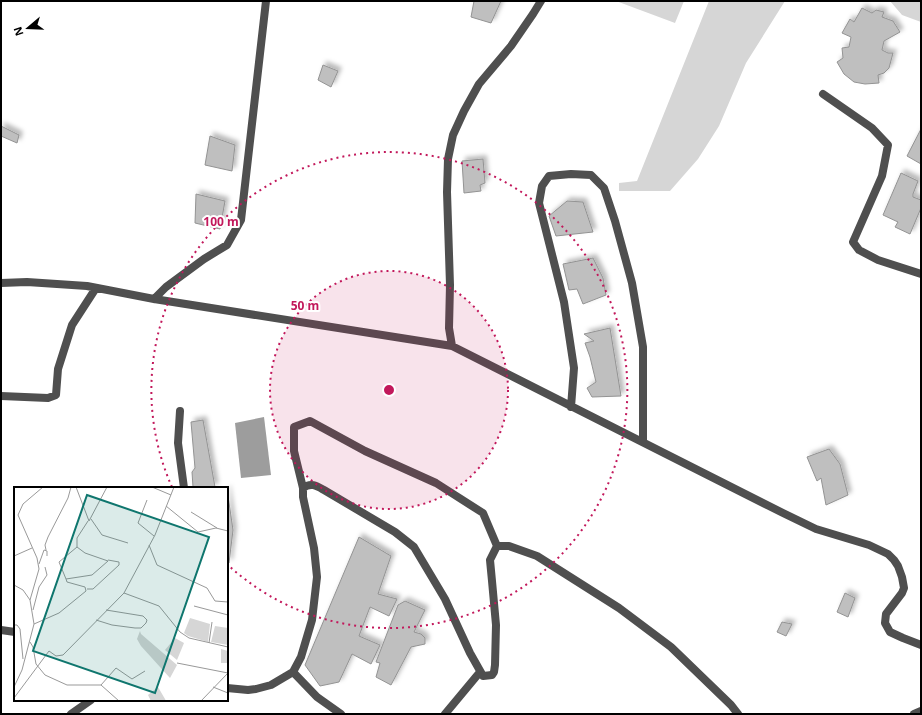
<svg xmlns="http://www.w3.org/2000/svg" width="922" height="715" viewBox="0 0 922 715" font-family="'Noto Sans',sans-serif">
  <defs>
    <filter id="shadow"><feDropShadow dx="3.5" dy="-3.5" stdDeviation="2" flood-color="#0004"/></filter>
  </defs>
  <rect width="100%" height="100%" fill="#fff"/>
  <!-- green -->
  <path fill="#d6d6d6" d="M616,1H684L675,23Z
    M709,1H785L746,63L719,126L698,159L670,191H619V183L637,181Z
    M890,1H921V22L902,15Z"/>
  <!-- water -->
  <path fill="#9d9d9d" d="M264,417L271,475L241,478L235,423Z"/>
  <!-- building -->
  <path fill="#bfbfbf" stroke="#939393" filter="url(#shadow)" d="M474,1H501L491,23L471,17Z
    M862,8L872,13L876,10L884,12L882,17L893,21L900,32L884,41L882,50L888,53H893L889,68L884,73L878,75L879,83L865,84L854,82L844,74L837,62L843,58L842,48L849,47L851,37L842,33L850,19L854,22Z
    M323,65L338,71L331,87L318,80Z
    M1,126L19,135L17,143L1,136Z
    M921,129V164L907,156Z
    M210,136L235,145L232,171L205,165Z
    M483,159L485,183L480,185L481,191L464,193L462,161Z
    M901,173L918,181L913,194V197L921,200V208L910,234L895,227L898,222L883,215Z
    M196,194L225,201L220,229L195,223Z
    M567,201L583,202L593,232L556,236L549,216Z
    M593,258L603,278L606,295L583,304L577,289L569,290L563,264Z
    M610,328L621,396L592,397L587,388L596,382L590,357L585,343L594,341L584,334Z
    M203,420L215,487H193L192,472L195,468L191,422Z
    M829,449L840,464L848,495L826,505L821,478L817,481L807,457Z
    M227,489L233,530L229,563L227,562Z
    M359,537L391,556L378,594L397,599L389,616L370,607L359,636L380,645L371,664L352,654L339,682L320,686L305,665Z
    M845,593L855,598L848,617L837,612Z
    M405,601L425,610L414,632L421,634L425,638V644L411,647L391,685L376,677L380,663L376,662L398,605Z
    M782,622L792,624L786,636L777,632Z"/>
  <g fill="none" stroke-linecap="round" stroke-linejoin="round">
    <!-- minor -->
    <path stroke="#4f4f4f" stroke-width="8" d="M823,94L872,128L888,145L882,176L853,242L859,250L878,260L921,274
      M1,283L27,282L87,286L154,299L452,346L783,513L816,529L869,545L888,554L894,560L898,566L902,577L904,588L902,593L886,614L885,623L890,632L903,638L921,645
      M154,299L166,287L204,259L227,245L241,220L266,1
      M452,346L449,328L450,285L447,192L448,159L453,135L464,111L479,84L511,46L533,14L541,1
      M1,396L48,398L56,395L58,369L72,325L96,288
      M571,407L574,368L564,302L539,203L542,186L549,176L571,174L591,175L604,188L615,221L632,283L643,347V442
      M180,411L178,443L184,488
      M303,488L294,451V427L310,421L365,451L436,483L483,513L497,546
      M1,630L15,632
      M293,672L317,697L341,714
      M227,688L248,690L256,689L271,685L293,672L301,657L312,620L317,577L314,548L303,497V488C311,482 317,486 324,490L395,532L414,547L445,599L470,653L483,676L492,675L494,672L495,665L496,625L492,581L490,560L497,546H509L537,556L619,608L671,647L731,705L738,714
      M71,714L91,700
      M445,714L480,672
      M914,714L921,711"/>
  </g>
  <!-- distance rings -->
  <circle cx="389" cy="390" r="119" fill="#c2185b" fill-opacity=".12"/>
  <g fill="none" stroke="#c2185b" stroke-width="2" stroke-dasharray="2 4">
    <circle cx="389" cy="390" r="119"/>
    <path d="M172 487A238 238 0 1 1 228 565"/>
  </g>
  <!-- overview -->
  <g transform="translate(14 487)">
    <rect width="214" height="214" fill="#fff"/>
    <path d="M176,131L196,137L194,155L174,149L170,146ZM201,139L214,141V158L197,155ZM126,144L127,147L163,178L156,191L127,159L123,152ZM161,151L170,156L163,173L151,163ZM207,162L214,164V176H207ZM144,200L151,212L152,214H137L134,208Z" fill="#d6d6d6"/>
    <path fill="none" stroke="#999" stroke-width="1" d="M62,0L75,34L93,0M138,0L157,8M133,13L124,36L140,49M152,19L184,45L202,41L214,44M177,25L203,41M77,32L88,48L114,56M135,58L143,78L193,101L201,114L214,115M32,63L31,58L34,50L54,11L57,0M0,69L18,61M25,77L30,63L33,64V69M52,92L45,75L63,60M0,98L9,103L16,113M73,102H79L105,78V75L94,73M110,106L145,119L166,145L175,151L214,160M180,119L214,128M19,123L25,100L33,88L31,80M82,133L98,138L121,141H127L132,136L133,133L129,129L92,123M20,137L45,126L72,104L71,100L53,95L52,92L78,88L94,74L71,66L63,60V51L74,34M0,138H3L6,142L9,172M16,155L19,160L22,177L31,188L53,198H87L105,214M195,156L198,135M163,176L214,186M87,198L102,181L118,192L131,184M0,200L8,183L20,137L16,113L25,82L23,71L4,28L9,17L29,0M199,200L214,206M0,211L35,164L42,169L49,168L110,106L141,48L160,0M187,214L214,186"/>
    <path fill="#0f766e" fill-opacity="0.15" stroke="#0f766e" stroke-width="2" d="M73,8L195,50L141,206L19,164Z"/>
    <rect width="214" height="214" fill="none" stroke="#000" stroke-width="2"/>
  </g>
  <circle cx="389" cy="390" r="6" fill="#c2185b" stroke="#fff" stroke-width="2"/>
  <g font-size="12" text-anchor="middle" font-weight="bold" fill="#c2185b" stroke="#fff" stroke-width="4" stroke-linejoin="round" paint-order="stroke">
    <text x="221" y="226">100 m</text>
    <text x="305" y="310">50 m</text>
  </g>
  <!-- border -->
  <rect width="922" height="715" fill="none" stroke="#000000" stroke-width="4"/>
  <!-- north arrow -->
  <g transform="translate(28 28) rotate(251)" stroke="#ffffff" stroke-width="3" paint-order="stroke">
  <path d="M0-3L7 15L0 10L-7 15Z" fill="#000000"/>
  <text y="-6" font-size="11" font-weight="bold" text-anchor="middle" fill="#000000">N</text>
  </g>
</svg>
